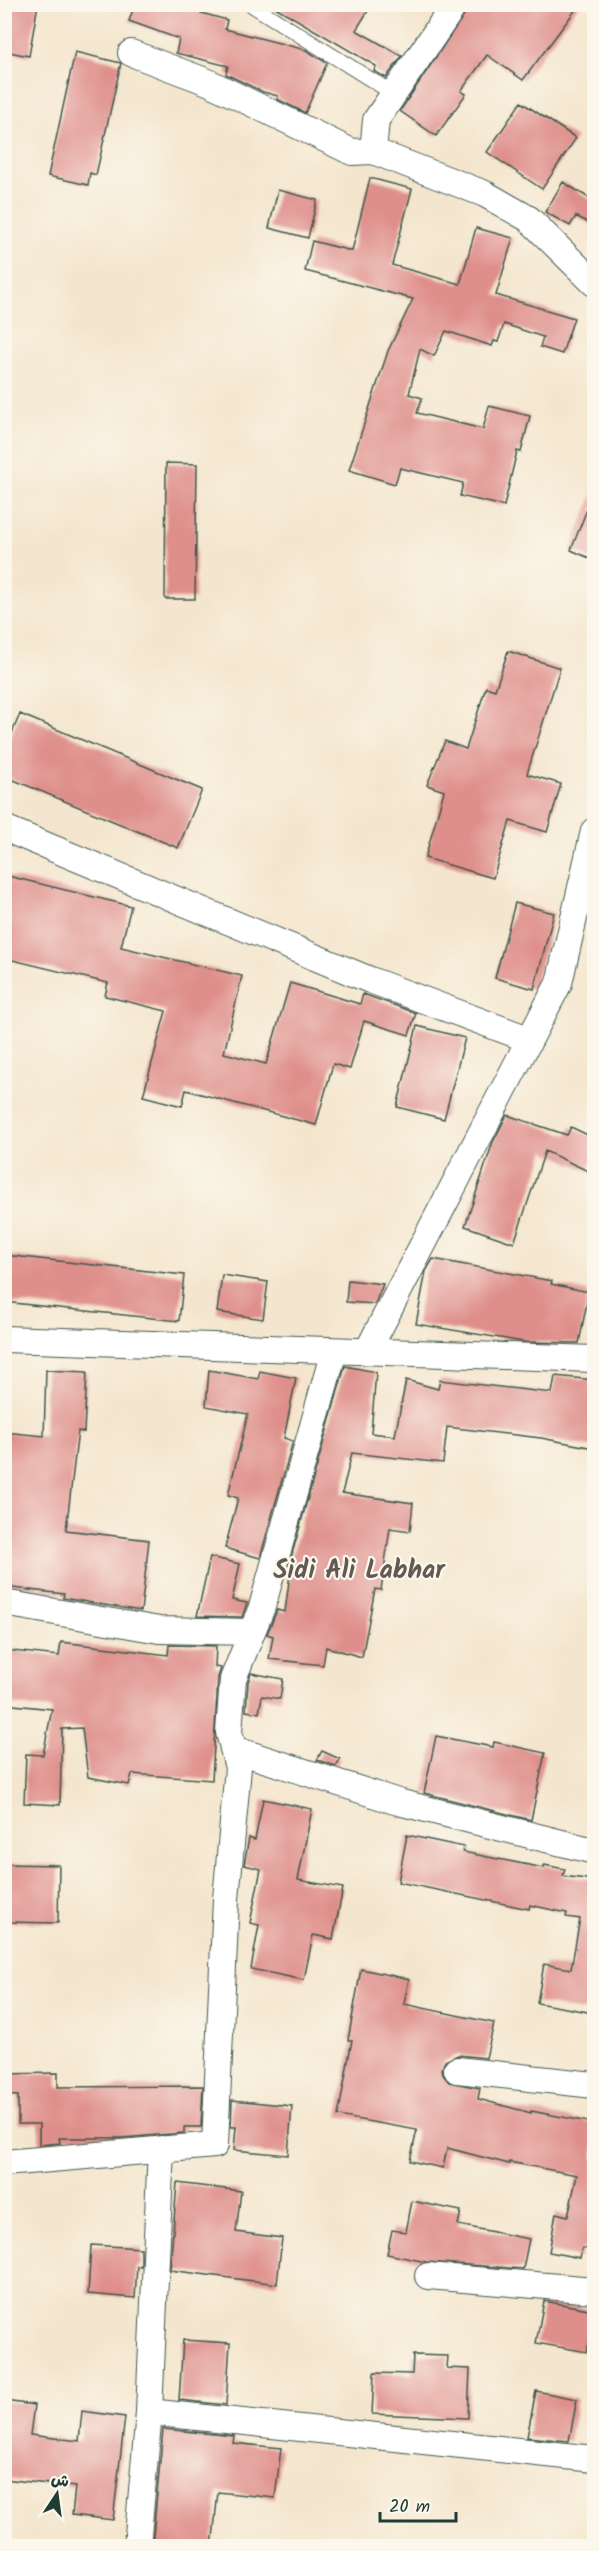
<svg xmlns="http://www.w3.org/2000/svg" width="599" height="2551" viewBox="0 0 599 2551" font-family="Kalam,'Playpen Sans Arabic',sans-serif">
  <rect width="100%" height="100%" fill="#fbf7ec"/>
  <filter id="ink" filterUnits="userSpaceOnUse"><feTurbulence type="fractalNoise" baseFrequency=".0167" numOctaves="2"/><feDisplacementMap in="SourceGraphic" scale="12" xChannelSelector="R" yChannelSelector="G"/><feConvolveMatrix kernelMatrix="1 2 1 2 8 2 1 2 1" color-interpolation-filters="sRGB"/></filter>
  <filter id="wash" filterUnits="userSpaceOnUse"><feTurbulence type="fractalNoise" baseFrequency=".008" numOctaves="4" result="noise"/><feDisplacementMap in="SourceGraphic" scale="24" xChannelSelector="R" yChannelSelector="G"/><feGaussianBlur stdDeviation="1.35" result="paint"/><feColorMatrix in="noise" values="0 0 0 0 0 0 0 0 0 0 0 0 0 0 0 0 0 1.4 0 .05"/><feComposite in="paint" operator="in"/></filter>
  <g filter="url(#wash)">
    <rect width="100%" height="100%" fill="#f4e6ce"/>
    <g id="blocks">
      <!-- building -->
      <path fill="#df8f8b" d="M4,4H38L29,56L4,51Z
        M135,4H169L227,20L225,29L306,50L327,63L305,113L277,99L278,96L263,92L226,74L228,66L176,53L179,39L129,21Z
        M270,4H357L368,11L356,30L402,56L386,78L374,71L376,66Z
        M471,4H580L523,80L487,55L461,91L466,94L436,136L400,111Z
        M75,52L121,63L96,175L90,173L88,185L48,176Z
        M521,102L576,138L542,189L487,152Z
        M370,178L412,189L392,265L460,284L476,228L513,238L496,295L574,318L562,354L540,347L543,337L504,324L498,342L494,341L492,346L446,331L434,356L420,349L409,394L422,398L417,413L483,429L489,406L530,416L521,452L517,451L504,506L460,496L463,483L400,468L395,484L349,470L388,351L413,299L305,271L312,241L352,251Z
        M563,182L594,201V226L576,216L570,226L545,212Z
        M278,190L317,200L308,238L269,228Z
        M166,463L197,464L195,599H165Z
        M593,494H594V560L571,550Z
        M508,651L560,668L527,774L561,784L547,832L510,821L493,878L425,858L444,791L427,785L445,741L466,749L486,687L495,690Z
        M20,714L202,790L178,848L4,776V752Z
        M4,875L131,906L121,947L242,976L224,1053L266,1064L290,983L360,1004L363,994L416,1013L409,1035L364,1021L350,1069L333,1064L316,1125L186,1090L182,1106L143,1096L166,1011L105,996L108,983L4,958Z
        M515,903L554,913L534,989L495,978Z
        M417,1026L465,1038L444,1119L397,1107Z
        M507,1115L567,1135L571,1127L594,1138V1158L588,1171L545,1151L514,1243L465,1226L493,1142Z
        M4,1255L184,1275L179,1321L4,1302Z
        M433,1259L552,1281L551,1284L589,1292L579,1343L524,1342L416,1324L426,1271Z
        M222,1275L268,1282L263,1319L217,1312Z
        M348,1280L383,1284L375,1304L346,1302Z
        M345,1366L376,1372L371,1433L395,1436L406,1380L438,1389L440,1380L552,1393L555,1376L594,1380V1448L541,1438L447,1427L443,1463L352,1453L342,1493L413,1503L410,1531L390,1528L381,1590L375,1589L362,1657L326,1647L323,1665L269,1659L273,1636L267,1634L277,1610L285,1612L291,1566L289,1565Z
        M46,1370L87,1372L84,1432L78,1431L66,1530L149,1540L141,1611L63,1598L64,1594L4,1587V1432L44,1436Z
        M209,1370L258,1379L260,1371L296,1378L284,1438L293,1441L260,1558L225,1548L238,1498L228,1495L248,1414L206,1406Z
        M210,1557L240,1564L232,1600L247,1603L242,1617L197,1616Z
        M61,1642L168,1655L169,1645L216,1646L215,1667L221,1668L218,1678L212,1780L132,1774L129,1785L88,1777L82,1728L62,1729L60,1805L24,1803L26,1754L43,1755L52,1709L4,1704V1650L59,1656Z
        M251,1673L283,1679L280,1699L262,1696L259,1713L246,1711L248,1682Z
        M436,1736L493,1747L494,1742L545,1753L531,1820L424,1793Z
        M322,1751L340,1759L336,1766L317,1760Z
        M263,1799L312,1809L298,1880L343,1888L333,1939L313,1935L304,1980L251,1969L259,1925L250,1923L261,1869L244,1865L249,1838L255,1840Z
        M407,1835L464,1847L463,1852L544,1868V1865L565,1869L563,1876L594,1880V2013L537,2003L544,1964L571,1969L580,1919L566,1917L567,1913L530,1905L529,1909L398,1882Z
        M4,1864L59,1865L58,1923L4,1922Z
        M361,1969L409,1979L404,2004L494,2023L486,2058L458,2055L445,2061L442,2068L443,2075L449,2082L480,2088L478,2099L531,2113V2111L594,2123V2250L582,2248L580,2258L549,2252L556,2213L568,2216L577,2175L509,2162V2164L447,2148L443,2168L410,2161L417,2130L338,2116L352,2040H348Z
        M58,2073V2087L203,2086L201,2127H184V2133L121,2138H59L60,2143L39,2145V2124H18V2096L4,2095V2074Z
        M232,2100L292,2106L288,2155L234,2150L236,2127H231Z
        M177,2183L241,2191L236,2232L282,2238L277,2284L170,2270Z
        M412,2201L461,2211L458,2225L529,2239L523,2269L426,2262L387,2254L392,2230L406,2232Z
        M91,2245L141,2248V2266H137L135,2298L88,2294Z
        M544,2301L594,2310V2334H591L587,2352L536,2343Z
        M183,2340L230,2343L226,2405L179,2400Z
        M413,2355L448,2356L447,2368L470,2369L468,2418L372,2414L374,2373L412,2374Z
        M536,2391L577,2399L569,2441L527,2437Z
        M4,2401L34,2405L30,2435L79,2441L82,2411L125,2417L113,2520L72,2515L75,2487L4,2479Z
        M163,2429L234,2436L233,2443L281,2448L275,2498L218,2492L212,2547H152Z"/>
    </g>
  </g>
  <g filter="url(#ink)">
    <use href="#blocks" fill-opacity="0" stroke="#3f564b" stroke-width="1.5"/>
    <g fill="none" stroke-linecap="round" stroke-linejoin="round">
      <defs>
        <path id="service" d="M250,4L394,94"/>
        <path id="minor" d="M455,4L376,120L373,151L485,194L529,219L594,283
          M131,53L208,82L352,152L373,151
          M4,828L370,980L528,1039
          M4,1339L594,1359
          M367,1352L559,983L594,831
          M4,1603L159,1630L251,1632
          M233,1749L398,1802L594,1851
          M457,2070L594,2085
          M4,2163L215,2145L226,1899L238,1768L229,1732L233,1679L262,1607L334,1351
          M428,2276L594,2290
          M149,2412L594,2459
          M137,2546L149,2412L161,2149"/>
      </defs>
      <!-- service casing -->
      <use href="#service" stroke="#3f564b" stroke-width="16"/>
      <!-- minor casing -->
      <use href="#minor" stroke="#3f564b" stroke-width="28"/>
      <!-- service -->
      <use href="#service" stroke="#fff" stroke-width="14"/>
      <!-- minor -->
      <use href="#minor" stroke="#fff" stroke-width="26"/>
    </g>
  </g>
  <g text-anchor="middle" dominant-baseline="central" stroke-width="4.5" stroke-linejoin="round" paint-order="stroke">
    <!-- district labels -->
    <g font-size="26" font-weight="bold" fill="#625a52" stroke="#fbf7ec">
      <text x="359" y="1571">Sidi Ali Labhar</text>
    </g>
  </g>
  <!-- margin -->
  <rect width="599" height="2551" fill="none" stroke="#fbf7ec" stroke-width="24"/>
  <!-- north arrow -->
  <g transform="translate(57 2494) rotate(13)" stroke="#fbf7ec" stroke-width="4.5" paint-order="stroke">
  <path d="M0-4.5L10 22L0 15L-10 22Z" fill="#1f3d34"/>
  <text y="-9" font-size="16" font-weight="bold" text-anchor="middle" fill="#1f3d34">ش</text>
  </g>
  <!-- scale -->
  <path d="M380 2512v9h76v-9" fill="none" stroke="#1f3d34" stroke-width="3"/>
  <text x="389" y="2512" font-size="18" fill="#1f3d34" stroke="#fbf7ec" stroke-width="4.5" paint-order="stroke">20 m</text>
</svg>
